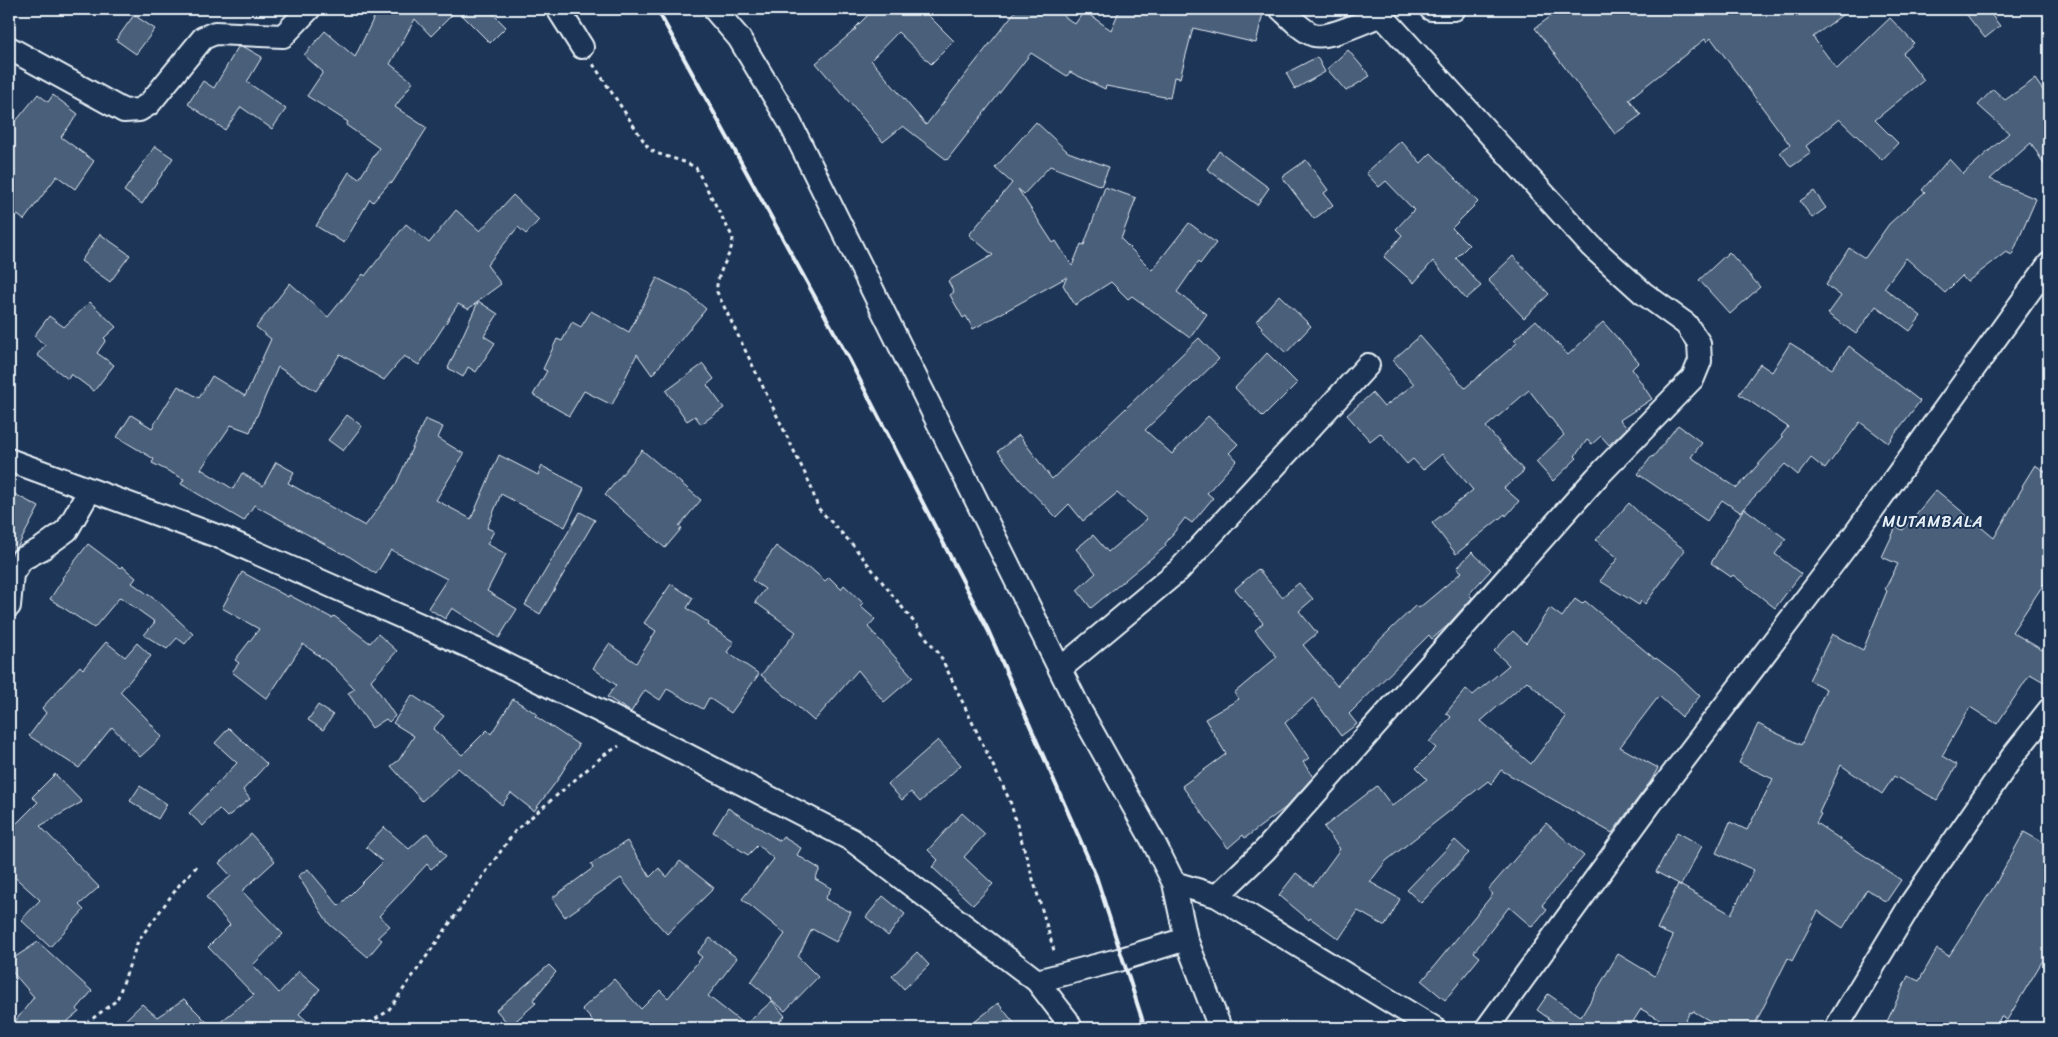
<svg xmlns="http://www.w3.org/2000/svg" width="2058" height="1037" viewBox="0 0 2058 1037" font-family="Sriracha,sans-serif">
  <rect width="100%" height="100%" fill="#1d3557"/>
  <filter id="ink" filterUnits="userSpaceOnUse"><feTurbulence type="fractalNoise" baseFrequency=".02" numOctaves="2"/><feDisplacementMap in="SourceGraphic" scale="10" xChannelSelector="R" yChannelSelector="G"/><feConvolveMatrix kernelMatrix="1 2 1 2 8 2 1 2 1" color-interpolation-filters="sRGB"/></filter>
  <g filter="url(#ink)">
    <!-- building -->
    <path fill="#495e7a" stroke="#e8f1f8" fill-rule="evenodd" d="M378,9H488L506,27L490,43L457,10L431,36L415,19L390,64L413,82L395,107L427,128L392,183L390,182L373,202L370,199L344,243L316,226L349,172L359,179L379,148L346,125L348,122L307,96L323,72L304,55L325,31L355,57Z
      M874,9H922L954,41L931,64L898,32L871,60L926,125L1017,9H1054L1075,24L1084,11L1111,30L1120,9H1264L1256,43L1193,28L1180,78L1174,77L1170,98L1106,86L1105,89L1070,72L1067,76L1031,53L947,160L903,126L883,142L816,63L856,29L855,28Z
      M1561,9H1850L1813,37L1837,69L1890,18L1914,43L1903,53L1924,80L1875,120L1898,143L1882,160L1839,119L1806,146L1811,153L1791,167L1780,152L1790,145L1711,38L1707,42L1705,39L1629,99L1641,115L1615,134L1535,28Z
      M1962,9H1987L2000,26L1985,38Z
      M134,15L155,29L136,54L116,40Z
      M238,47L246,48L262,57L247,82L286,109L272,129L241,107L225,130L188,104L203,81L214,88Z
      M1348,50L1370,76L1346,91L1327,69Z
      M1317,57L1325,72L1295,89L1286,73Z
      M2035,79L2049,99V172L2031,143L1990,179L2036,199L2012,255L2006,252L1967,282L1962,276L1945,293L1906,258L1884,288L1921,316L1910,331L1876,306L1856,334L1828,314L1841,296L1826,285L1849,248L1865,258L1889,224L1925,192L1922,190L1949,159L1963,174L2009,133L1978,105L1993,89L2005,100Z
      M38,94L48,102L53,95L78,114L61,137L94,161L75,189L57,176L24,220L9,208V115L16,121Z
      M1036,122L1068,152L1109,167L1101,186L1050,166L1024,194L1018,189L1053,243L1056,241L1072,266L1081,244L1084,245L1105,187L1136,198L1121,239L1152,270L1189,223L1216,243L1200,264L1198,262L1177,292L1207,314L1190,338L1132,296L1128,299L1111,282L1075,305L1063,285L1067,277L973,329L966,316L963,318L950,295L954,292L948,281L993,255L969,235L1012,183L995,168Z
      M1401,141L1421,163L1431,153L1478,202L1452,228L1469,245L1456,258L1481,286L1466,299L1433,261L1414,283L1384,257L1402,235L1396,229L1414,210L1386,181L1379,187L1366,173Z
      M155,146L173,158L142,204L124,191Z
      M1219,151L1269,188L1257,205L1207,169Z
      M1306,160L1328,190L1324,193L1333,205L1314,219L1282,177Z
      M1814,191L1826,208L1812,218L1800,201Z
      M513,195L539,220L526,234L518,227L487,265L501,284L478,301L498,314L484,336L495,343L476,372L468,367L463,377L448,368L478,302L468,309L458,304L419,365L404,356L384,380L340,354L316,391L278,367L250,432L231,425L201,469L233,489L242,473L263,486L276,462L294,472L288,483L365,526L396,484L425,419L443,427L438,438L464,454L436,500L471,519L499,455L538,475L542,466L584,488L565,527L501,494L487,528L494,531L487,544L506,554L487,591L517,609L499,638L452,608L445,619L428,608L447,579L391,550L376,574L344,553L343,554L254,505L244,521L181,484L184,479L152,463L154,459L117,437L131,415L152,428L178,386L199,398L212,376L245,396L271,339L256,327L290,283L328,317L363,274L365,276L406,224L429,243L456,210L480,231Z
      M100,234L130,255L110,282L81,261Z
      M1729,252L1760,287L1730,314L1699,280Z
      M1513,256L1549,294L1524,318L1488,280Z
      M657,278L689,294L706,309L652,375L637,354L612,405L584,391L569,416L533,395L547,371L543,369L557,339L562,341L572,322L581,327L591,311L629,332Z
      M1279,295L1311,326L1286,353L1261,329L1262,327L1256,321Z
      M90,302L116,327L104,338L106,340L97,353L114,365L94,391L71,374L68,379L37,355L45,345L34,336L49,316L64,327Z
      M1536,320L1568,355L1603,322L1639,362L1632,369L1652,399L1620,420L1627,428L1609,445L1601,436L1592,444L1587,440L1575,456L1577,458L1553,481L1536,462L1564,435L1529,390L1486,427L1524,471L1504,488L1519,501L1506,516L1505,514L1456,554L1432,523L1473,490L1442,454L1423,470L1413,459L1407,464L1380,433L1370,441L1347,415L1372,393L1384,407L1414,384L1393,360L1420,336L1465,388L1517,343L1514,340Z
      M1199,338L1219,359L1145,430L1172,454L1208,416L1238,444L1229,453L1237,460L1207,493L1213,498L1192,523L1185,518L1165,544L1166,546L1091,608L1077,590L1096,573L1076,549L1093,535L1108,552L1147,519L1117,493L1083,521L1069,504L1056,517L1020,480L998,451L1019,435L1052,479Z
      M1790,343L1832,369L1849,346L1920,401L1888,443L1860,422L1825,469L1811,458L1798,475L1785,464L1740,512L1722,500L1707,521L1638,474L1652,456L1653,457L1678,425L1702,443L1691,457L1737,488L1783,437L1781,436L1788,427L1739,394L1760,364L1772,372Z
      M1267,353L1297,383L1263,417L1235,388Z
      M703,364L714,379L707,385L724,408L701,424L695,416L687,421L666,391Z
      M347,415L362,426L343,451L328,440Z
      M642,450L701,500L679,526L682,528L665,548L605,495Z
      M2035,465L2049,474V576L2012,632L2049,654V685L2030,674L1997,724L1970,707L1942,756L1957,765L1937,800L1894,776L1882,794L1841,765L1819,813L1821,814L1816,823L1901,880L1886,902L1867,889L1843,928L1818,911L1792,961L1788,958L1753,1028H1722L1693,1011L1692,1013L1690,1012L1681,1028H1675L1641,1009L1629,1028H1562L1537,1010L1548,994L1581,1017L1618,954L1655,976L1673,936L1657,929L1678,884L1731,914L1754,870L1716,853L1730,822L1747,830L1773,779L1739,763L1758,724L1801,745L1826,689L1809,680L1832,634L1863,650L1887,591L1885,589L1898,564L1882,557L1896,527L1903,530L1936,490L1994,538L2023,487L2022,486Z
      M9,491L39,507L18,546L9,555Z
      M1629,503L1653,526L1685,550L1645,604L1641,601L1639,605L1600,581L1618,558L1596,540Z
      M1744,508L1786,539L1775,554L1801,574L1775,608L1733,575L1731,577L1711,563Z
      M580,512L595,520L540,614L525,605Z
      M88,544L120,568L122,566L136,578L132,583L160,603L193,634L185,644L177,638L167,649L144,635L155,622L120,597L94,628L50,599L63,579L62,578Z
      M776,546L806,568L808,566L825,581L829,577L841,589L844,585L863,603L860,606L875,619L868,627L913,677L884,702L858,670L814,721L761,675L796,632L755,602L765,589L752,580Z
      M1472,552L1491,570L1469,594L1472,598L1447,626L1432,639L1429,635L1349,714L1357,724L1341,736L1313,698L1285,723L1309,758L1303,762L1313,777L1285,808L1245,838L1243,835L1228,848L1182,786L1226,754L1205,719L1239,699L1234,693L1277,657L1255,630L1263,623L1235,589L1258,569L1282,597L1299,583L1313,599L1299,611L1317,633L1303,645L1337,686L1363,656L1416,605L1419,608L1462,572L1457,568Z
      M242,572L288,597L289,595L332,618L334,616L370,643L378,634L397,651L371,680L395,716L389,722L386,719L372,728L348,693L355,689L334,667L303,644L267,699L232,672L239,663L235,660L259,629L222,608Z
      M671,584L693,598L687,608L709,623L708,625L734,642L727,652L759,674L731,713L709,698L703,709L667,689L660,700L645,690L631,712L607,697L616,685L593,668L609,644L636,663L656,631L644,623Z
      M1575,599L1582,604L1585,601L1655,659L1656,658L1676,673L1700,696L1682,717L1659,696L1620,747L1658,768L1651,781L1612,833L1501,770L1491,784L1488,781L1386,861L1370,882L1400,899L1385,926L1358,911L1339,939L1310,918L1309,920L1279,895L1296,873L1313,886L1340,849L1324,827L1377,786L1392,806L1427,779L1416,768L1436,748L1429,742L1451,717L1446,713L1466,689L1473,695L1509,665L1494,651L1513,631L1526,643L1550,608L1562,617ZM1527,681L1566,717L1531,764L1481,721Z
      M106,642L125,657L137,643L151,656L120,692L146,718L162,737L140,757L112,727L79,768L29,736L46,713L42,708L80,666L83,669Z
      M412,695L444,716L433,729L462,755L487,730L491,734L513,699L537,714L535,716L579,745L556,782L534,811L511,793L502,805L458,768L422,801L391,766L399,760L414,736L393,723Z
      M318,705L333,715L323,730L308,720Z
      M229,728L267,764L243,790L250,799L227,817L219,809L203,826L189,813L237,763L215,743Z
      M938,740L961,765L920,802L911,792L902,800L888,784Z
      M55,774L82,802L40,826L99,887L79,905L84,910L50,947L21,920L40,900L9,872V854L15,847L11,843L9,844V831L38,802L32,797Z
      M140,786L167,804L158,819L130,801Z
      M728,808L780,841L783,837L801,848L797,855L820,869L815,879L831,888L825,899L851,912L836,942L812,929L798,957L818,977L785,1011L751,982L785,934L742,899L774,859L758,845L748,855L713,832Z
      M962,813L985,834L964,857L993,884L973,905L932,867L938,860L928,850Z
      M1546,823L1584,856L1542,905L1547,909L1532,927L1509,907L1474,952L1480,957L1445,1000L1422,981L1493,894L1488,890Z
      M384,827L409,849L427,833L446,856L431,869L427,864L379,916L390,926L378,937L382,940L368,957L329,924L298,876L308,869L339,906L383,862L366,847Z
      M1677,832L1702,846L1681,885L1656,872Z
      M2024,832L2049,846V950L2007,1020L2001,1016L1996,1028H1884L1908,976L1919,981L1937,949L1949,956L1995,885Z
      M251,834L275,861L242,891L283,934L253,965L279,993L299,971L320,989L299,1014L315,1028H117L142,1004L157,1017L184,999L213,1028L254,995L208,947L230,925L206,897L231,876L219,863Z
      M1455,840L1469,853L1421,903L1407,890Z
      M627,841L650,877L659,868L667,877L680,861L714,888L667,934L646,911L621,878L565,917L552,898L593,868L591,864Z
      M883,896L905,914L888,936L866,917Z
      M710,938L737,958L708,996L745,1025L772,1001L785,1016L772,1028H599L582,1009L614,979L641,1009L660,990L668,998L702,957L697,953Z
      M38,942L92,991L77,1009L79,1012L59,1028H10L34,997L9,968V961Z
      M917,952L929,965L904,989L892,976Z
      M549,965L556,972L533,1000L536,1003L510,1026L496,1010Z
      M998,1003L1018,1028H967Z"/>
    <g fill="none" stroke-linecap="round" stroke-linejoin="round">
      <defs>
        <path id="minor" d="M558,9L582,47
          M714,9L739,38L789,121L1081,712L1154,843L1174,883L1186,939L1220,1028
          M1431,9H1454
          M9,48L124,111L139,110L149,104L203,38L215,33L283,36L309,9
          M9,460L225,539L477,650L644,733L852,840L1037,981L1067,1020L1071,1028
          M9,606L12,574L22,559L41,549L67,530L90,490
          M1060,669L1179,570L1368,365
          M1174,883L1217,896L1434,1028
          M1217,896L1265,850L1596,478L1693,378L1700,361L1699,343L1686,324L1643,293L1591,246L1385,19L1377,17C1363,22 1328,39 1314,35C1302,31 1290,17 1281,9
          M1037,981L1122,959L1186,939
          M1487,1028L1650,804L1847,545L2049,264
          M1836,1028L1912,902L2015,753L2049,710"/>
      </defs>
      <!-- minor casing -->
      <use href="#minor" stroke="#e8f1f8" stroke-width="26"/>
      <!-- path -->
      <path stroke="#e8f1f8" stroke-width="3" stroke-dasharray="4 4" stroke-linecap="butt" d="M593,64L649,149C666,159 681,158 696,168L733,238C732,257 715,272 717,292L810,484L818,508L852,544L940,655L1010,801L1055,954
        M80,1028L117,1000L138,941L180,884L198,865
        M362,1028L388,1011L515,831L604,755L619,746"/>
      <!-- minor -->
      <use href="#minor" stroke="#1d3557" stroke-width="22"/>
      <!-- rail -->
      <path stroke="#e8f1f8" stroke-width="4" d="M657,9L849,359L988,630L1096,876L1145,1028"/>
    </g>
  </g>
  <g text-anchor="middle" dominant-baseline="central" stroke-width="4" stroke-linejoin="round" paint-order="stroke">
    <!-- quarter labels -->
    <g font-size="16" letter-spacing="1" fill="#e8f1f8" stroke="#1d3557">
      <text x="1933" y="521">MUTAMBALA</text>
    </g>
  </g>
  <!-- margin -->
  <rect width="2058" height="1037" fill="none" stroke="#1d3557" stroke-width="30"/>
  <rect x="15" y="15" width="2028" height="1007" fill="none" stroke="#e8f1f8" stroke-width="2" filter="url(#ink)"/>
</svg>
